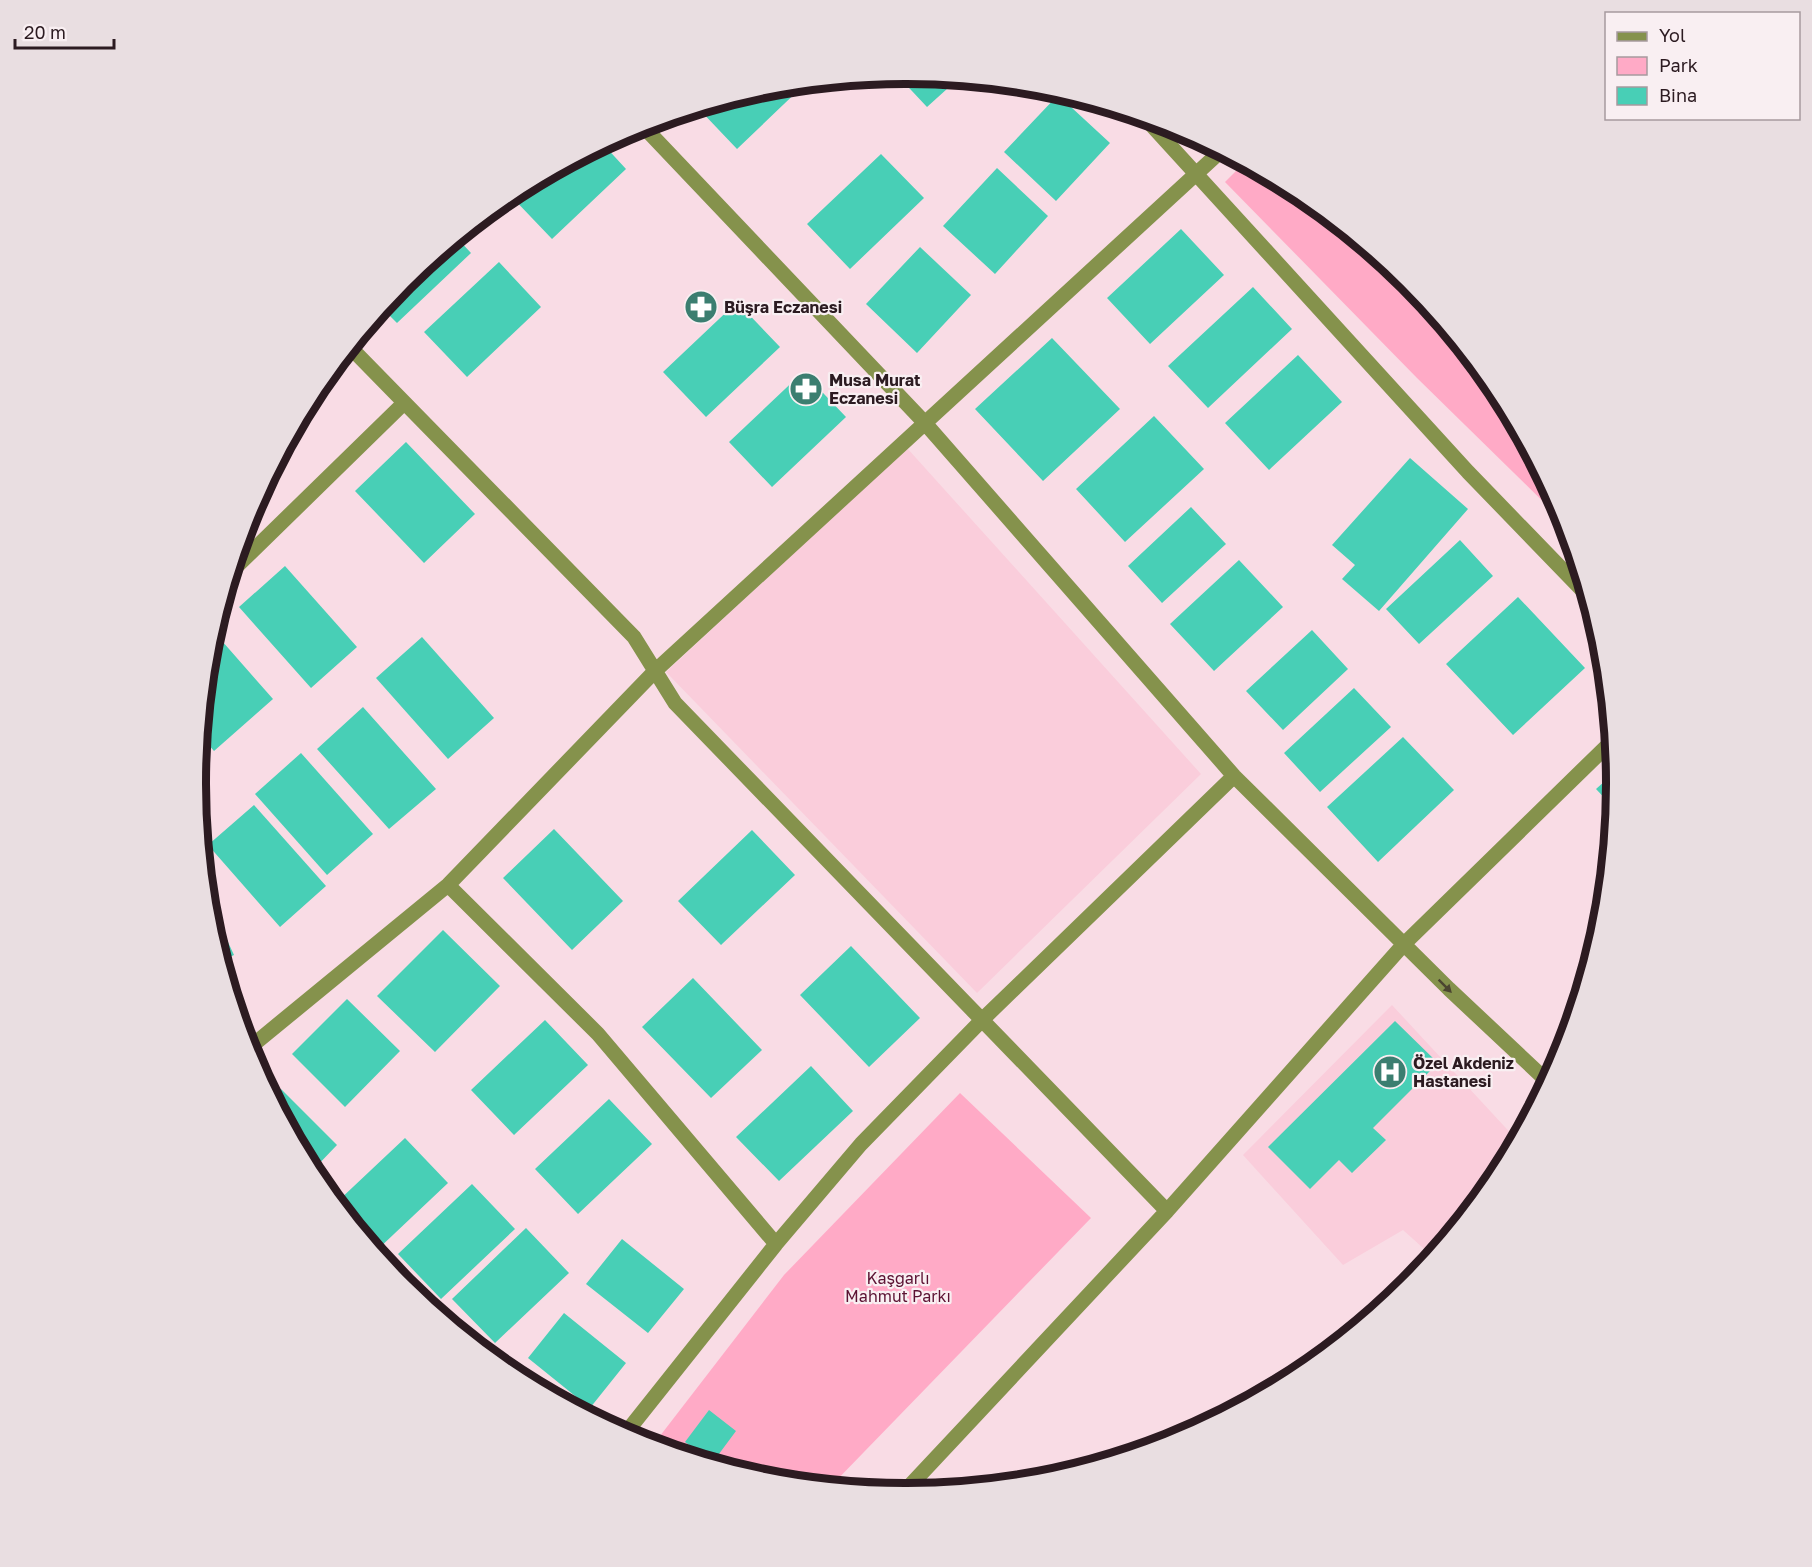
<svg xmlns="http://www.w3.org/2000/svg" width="1812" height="1567" viewBox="0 0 1812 1567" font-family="'Golos Text',sans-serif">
  <rect width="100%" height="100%" fill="#f9dce5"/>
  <!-- built -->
  <path fill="#facddb" d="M907,448L1201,774L977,993L666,672Z
    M1392,1005L1517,1140L1496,1178L1432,1256L1403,1230L1343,1265L1243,1155Z"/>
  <!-- green -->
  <path fill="#ffaac6" d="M1244,163L1301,193L1408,282L1497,389L1562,512L1566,524L1417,378L1225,182Z
    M960,1093L1091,1218L831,1486L767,1480L653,1445L784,1275Z"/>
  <!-- building -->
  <path fill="#48cfb6" d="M896,74H906L958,79L927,107Z
    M806,83L737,149L698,108L768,87Z
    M1058,95L1110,143L1056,201L1004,152Z
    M603,144L626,169L552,239L510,195Z
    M881,154L924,198L850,269L807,224Z
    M997,168L1048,216L995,274L943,226Z
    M1181,229L1224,275L1150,344L1107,298Z
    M457,238L471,253L397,323L382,308L404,281Z
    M920,247L971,295L917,353L866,304Z
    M499,262L541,307L467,377L424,332Z
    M1253,287L1292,329L1208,408L1168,366Z
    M737,302L780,347L706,417L663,372Z
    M1052,338L1120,409L1043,481L975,409Z
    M1298,355L1342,402L1269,470L1225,423Z
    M803,372L846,417L772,487L729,442Z
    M1154,416L1204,469L1125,542L1076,489Z
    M406,442L475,514L424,563L355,491Z
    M1410,458L1468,509L1379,611L1342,579L1355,565L1332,545Z
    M1191,507L1226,544L1162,603L1128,566Z
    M1460,540L1493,576L1419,644L1386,609Z
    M1239,560L1283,607L1214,671L1170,624Z
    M285,566L357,647L311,688L239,607Z
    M1518,597L1585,668L1513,735L1446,664Z
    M1312,630L1348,669L1283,730L1246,691Z
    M215,633L273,699L214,751L201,736L210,645Z
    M422,637L494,718L448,759L376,678Z
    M1354,688L1391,727L1320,792L1284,753Z
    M363,707L436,789L389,829L317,749Z
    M1403,737L1454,790L1378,862L1327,807Z
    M301,753L373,834L327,875L255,794Z
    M1615,772L1616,784L1614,808L1596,789Z
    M254,805L326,886L280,927L208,845Z
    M554,829L623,901L572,950L503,878Z
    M752,830L795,875L721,945L678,901Z
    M207,897L234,955L221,961L210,922Z
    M443,930L500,986L435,1052L377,996Z
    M851,946L920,1018L869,1067L800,995Z
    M693,978L762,1050L711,1098L642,1027Z
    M347,999L400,1051L345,1107L292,1054Z
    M545,1020L588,1065L514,1135L471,1090Z
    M1395,1021L1438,1063L1373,1128L1386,1140L1352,1173L1339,1160L1310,1189L1268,1147Z
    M811,1066L853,1111L779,1181L736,1137Z
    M281,1089L337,1145L312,1171L273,1097Z
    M609,1099L652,1144L578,1214L535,1169Z
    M405,1138L448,1183L376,1251L336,1203Z
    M472,1184L515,1229L441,1299L398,1254Z
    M526,1228L569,1273L495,1343L452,1299Z
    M622,1239L684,1289L648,1333L586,1284Z
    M564,1313L626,1363L590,1408L528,1358Z
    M709,1410L736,1431L713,1462L685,1442Z"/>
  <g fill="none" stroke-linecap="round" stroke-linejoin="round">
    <!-- minor -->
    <path stroke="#85924c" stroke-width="15" d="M1145,118L1468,472L1588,596
      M642,125L924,422L1234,776L1449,989L1548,1082
      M350,347L634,637L675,703L1167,1211
      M232,571L404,403
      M448,885L598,1034L776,1244
      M248,1049L448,885L655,671L1221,151
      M625,1434L776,1244L861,1144L982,1020L1234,776
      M903,1493L1167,1211L1404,944L1612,741"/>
  </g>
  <!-- one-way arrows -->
  <defs><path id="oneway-solid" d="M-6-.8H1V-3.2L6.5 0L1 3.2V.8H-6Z" transform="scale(1.5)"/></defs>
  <use fill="#4b4530" href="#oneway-solid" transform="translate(1445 986) rotate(45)"/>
  <!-- icons -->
  <defs>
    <symbol id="pharmacy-disc" viewBox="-11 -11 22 22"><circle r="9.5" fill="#3b7e70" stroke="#f9eff2"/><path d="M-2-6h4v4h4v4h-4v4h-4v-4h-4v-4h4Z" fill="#fff"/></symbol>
    <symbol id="hospital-disc" viewBox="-11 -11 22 22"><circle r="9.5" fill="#3b7e70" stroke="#f9eff2"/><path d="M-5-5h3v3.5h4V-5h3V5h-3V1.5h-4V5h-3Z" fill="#fff"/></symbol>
  </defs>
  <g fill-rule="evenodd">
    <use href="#pharmacy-disc" x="682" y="288" width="38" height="38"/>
    <use href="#pharmacy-disc" x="787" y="370" width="38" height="38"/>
    <use href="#hospital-disc" x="1371" y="1053" width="38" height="38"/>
  </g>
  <g text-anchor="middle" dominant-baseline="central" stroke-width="4.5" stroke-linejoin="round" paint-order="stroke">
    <!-- poi labels -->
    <g font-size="16" font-weight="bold" fill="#2c1b21" stroke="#f9eff2" text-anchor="start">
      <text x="724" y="307">Büşra Eczanesi</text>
      <text x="829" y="380">Musa Murat<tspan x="829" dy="18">Eczanesi</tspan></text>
      <text x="1413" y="1063">Özel Akdeniz<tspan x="1413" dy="18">Hastanesi</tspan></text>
    </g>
    <!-- park labels -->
    <g font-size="16" fill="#5c1233" stroke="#f9eff2">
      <text x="898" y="1278">Kaşgarlı<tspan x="898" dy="18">Mahmut Parkı</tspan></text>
    </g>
  </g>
  <!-- crop -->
  <path d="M0 0H1812V1567H0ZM905 84H907A699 699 0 0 1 1606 783V784A699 699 0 0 1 907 1483H905A699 699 0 0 1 206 784V783A699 699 0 0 1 905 84Z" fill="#e9dee1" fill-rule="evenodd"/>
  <path fill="none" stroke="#2c1b21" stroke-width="8" d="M905 84H907A699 699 0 0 1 1606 783V784A699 699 0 0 1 907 1483H905A699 699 0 0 1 206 784V783A699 699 0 0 1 905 84Z"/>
  <!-- legend -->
  <rect x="1605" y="12" width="195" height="108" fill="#f9eff2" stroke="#a79a9e" stroke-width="1.5"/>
  <rect x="1617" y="32" width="30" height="9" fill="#85924c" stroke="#a79a9e" stroke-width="1.5"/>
  <text x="1659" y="42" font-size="18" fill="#2c1b21">Yol</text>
  <rect x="1617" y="57" width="30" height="18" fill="#ffaac6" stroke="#a79a9e" stroke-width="1.5"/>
  <text x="1659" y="72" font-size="18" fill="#2c1b21">Park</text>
  <rect x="1617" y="87" width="30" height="18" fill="#48cfb6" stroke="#a79a9e" stroke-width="1.5"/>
  <text x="1659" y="102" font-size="18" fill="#2c1b21">Bina</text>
  <!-- scale -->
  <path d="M15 39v9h99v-9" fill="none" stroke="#2c1b21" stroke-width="3"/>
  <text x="24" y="39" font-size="18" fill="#2c1b21" stroke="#f9eff2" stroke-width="4.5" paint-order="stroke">20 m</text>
</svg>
